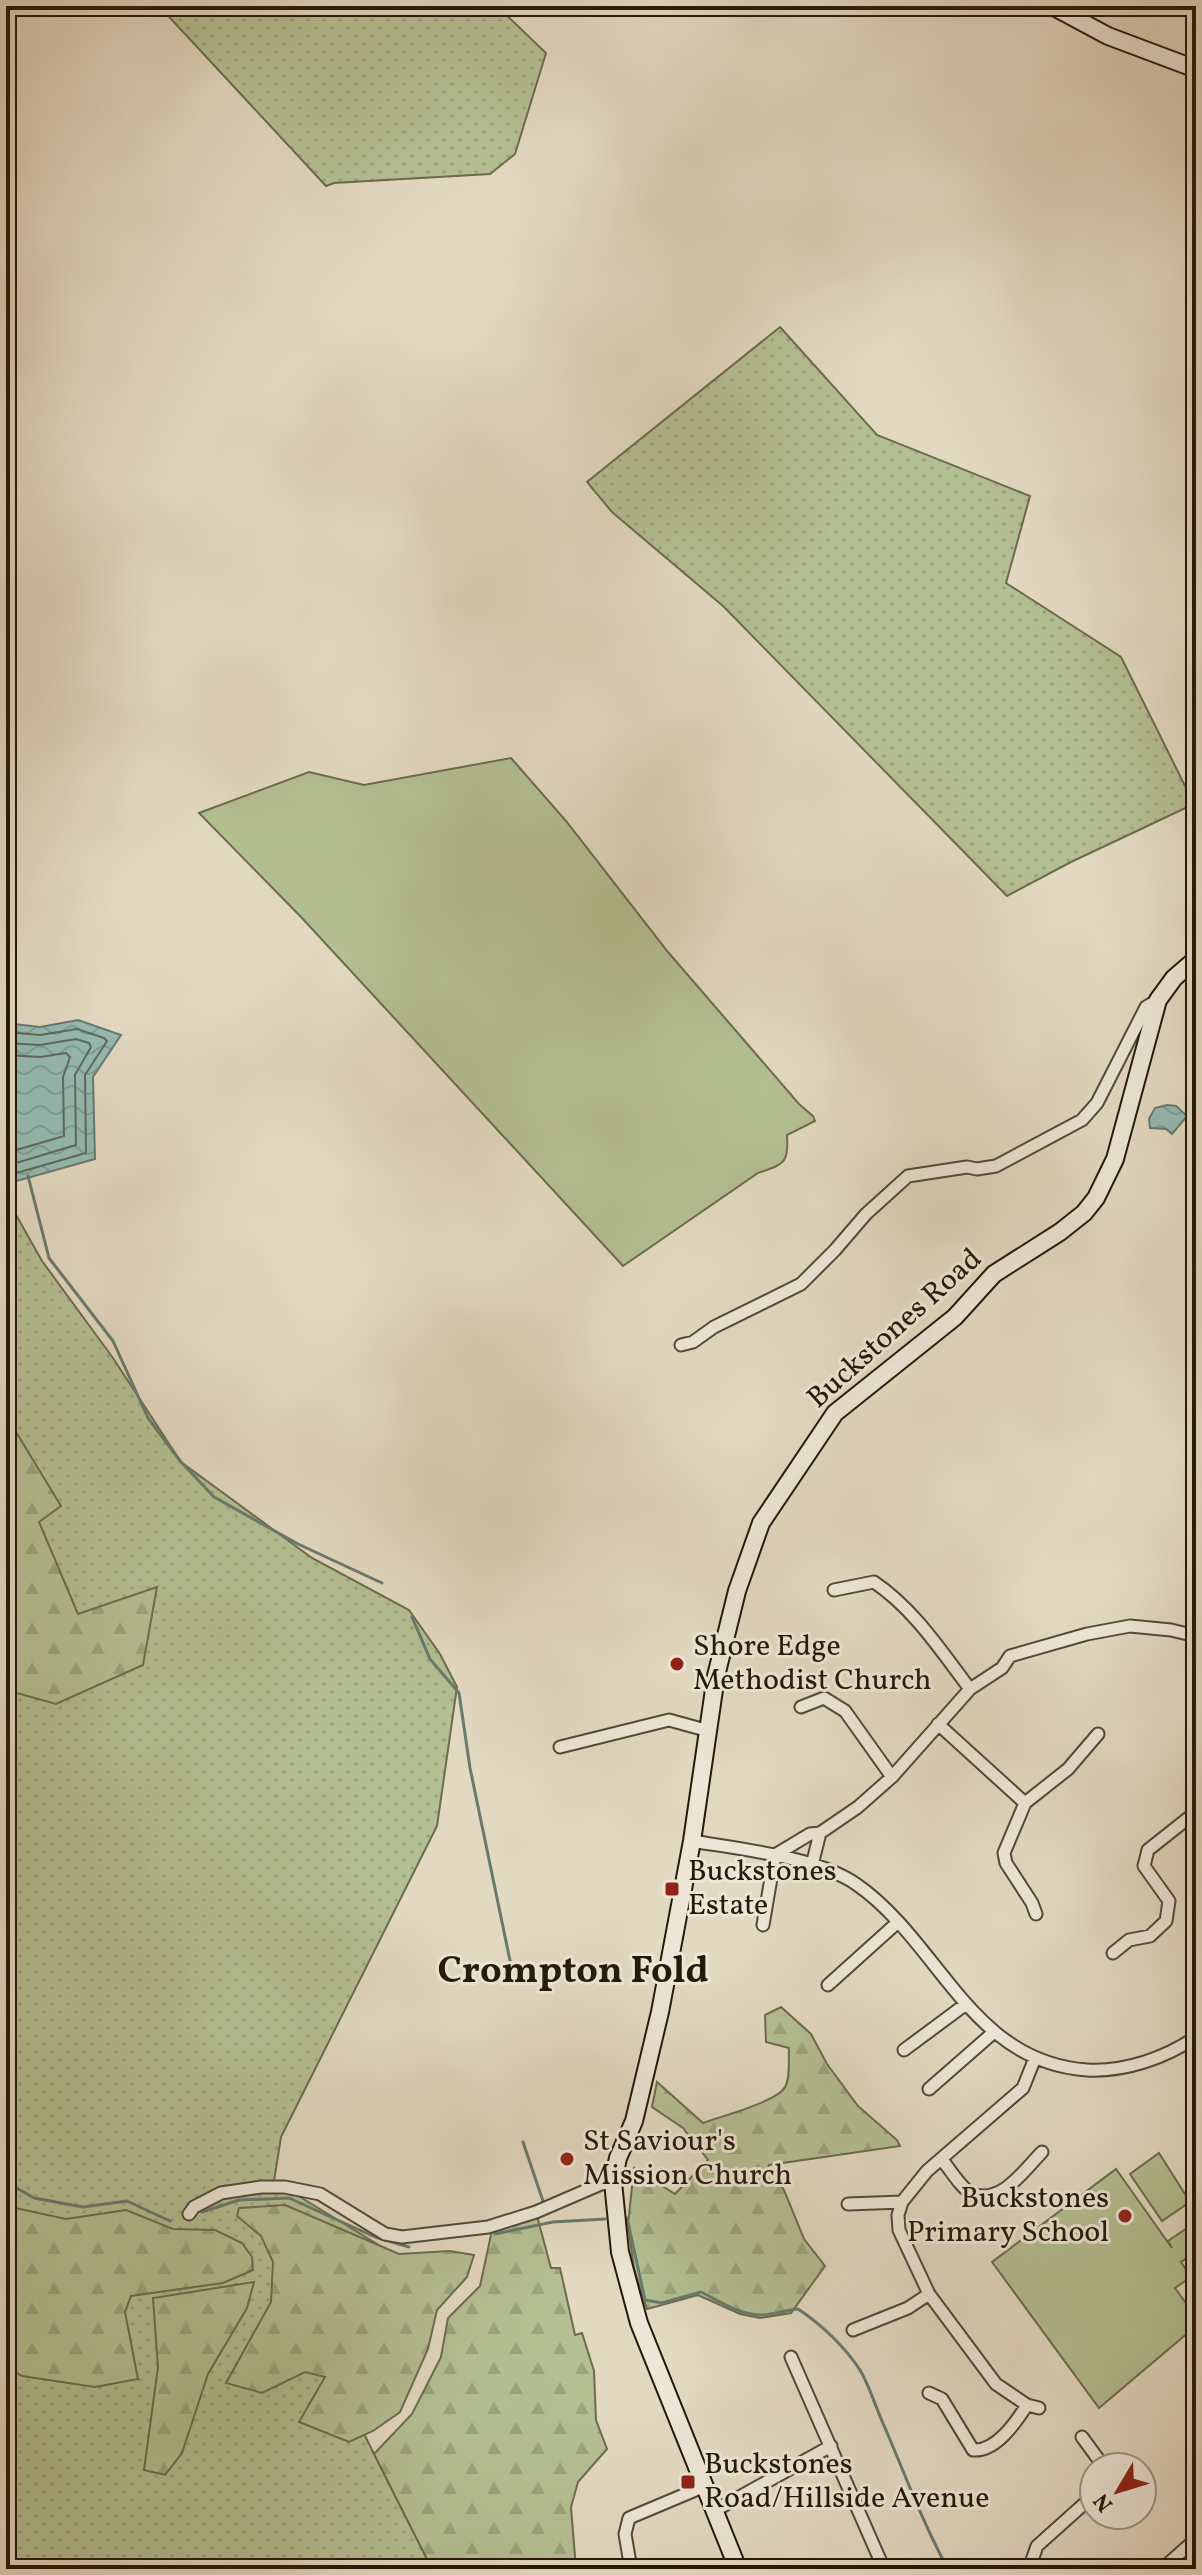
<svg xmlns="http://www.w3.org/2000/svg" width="1202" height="2575" viewBox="0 0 1202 2575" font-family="Vollkorn,serif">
  <defs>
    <pattern id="grass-dots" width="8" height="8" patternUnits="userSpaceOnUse" patternTransform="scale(2)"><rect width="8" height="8" fill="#b4bf92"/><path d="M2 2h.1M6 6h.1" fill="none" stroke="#9ba47d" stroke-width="1.8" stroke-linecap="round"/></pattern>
    <pattern id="forest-firs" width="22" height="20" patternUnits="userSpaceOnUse" patternTransform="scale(2)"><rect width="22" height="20" fill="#b4bf92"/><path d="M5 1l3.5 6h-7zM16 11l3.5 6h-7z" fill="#9ba47d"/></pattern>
    <pattern id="water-waves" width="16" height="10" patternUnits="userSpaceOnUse" patternTransform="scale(2)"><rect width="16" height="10" fill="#95bab2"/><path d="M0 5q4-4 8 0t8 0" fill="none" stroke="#809f98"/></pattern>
  </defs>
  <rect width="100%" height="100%" fill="#e3d9c0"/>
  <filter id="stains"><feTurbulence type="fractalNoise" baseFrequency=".0025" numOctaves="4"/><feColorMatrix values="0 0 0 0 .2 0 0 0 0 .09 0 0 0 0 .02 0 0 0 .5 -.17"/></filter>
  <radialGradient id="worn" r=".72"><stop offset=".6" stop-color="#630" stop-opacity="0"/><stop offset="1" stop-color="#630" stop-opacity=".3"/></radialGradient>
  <!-- grass -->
  <path fill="url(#grass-dots)" stroke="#6c6c4e" stroke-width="2" d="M159,6H497L546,53L515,154L490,174L334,183L326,186Z
    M780,327L877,435L1030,496L1006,583L1121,657L1194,804L1071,862L1007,896L723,606L612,512L587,482Z
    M6,1197L42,1261L113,1358L181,1462L312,1558L409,1610L440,1654L457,1687L437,1826L281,2137L274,2181L382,2247L355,2416L432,2569H6Z"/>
  <!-- forest -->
  <path fill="url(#forest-firs)" stroke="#6c6c4e" stroke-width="2" d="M16,1432L61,1506L39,1522L78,1614L157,1587L143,1665L56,1704L6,1690V1440Z
    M781,2007L811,2034L827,2064L858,2106L897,2140L900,2146L769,2165L768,2168L784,2190L804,2239L825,2266L791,2313L760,2318L740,2314L698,2295L647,2309L634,2269L628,2224L634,2168L675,2194L708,2160L683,2128L652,2107L657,2082L703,2123C721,2116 777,2102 785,2087C791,2077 788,2059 789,2048L766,2042L765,2015Z
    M285,2205L399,2254L450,2251L474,2255L467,2277L437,2310L428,2349L400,2412L373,2431L349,2442L299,2422L325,2377L305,2372L262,2393L226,2383L271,2302L273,2262L261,2236L237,2216L239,2208Z
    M6,2206L66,2219L126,2210L173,2229L215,2230L242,2243L252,2257L253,2270L223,2283L131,2296L125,2312L138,2379L95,2387L22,2376L6,2366Z
    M537,2216L551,2268H560L575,2335L582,2333L594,2371L596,2420L607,2449L578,2482L571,2507L576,2569H432L374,2454L412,2414L441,2357L448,2318L480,2286L492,2230Z
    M254,2282L247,2308L208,2374L182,2453L165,2475L144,2470L158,2367L153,2298Z"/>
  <!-- green -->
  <path fill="#b4bf92" stroke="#6c6c4e" stroke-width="2" d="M511,758L566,821L668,952L799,1104L813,1116L815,1121L787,1135C789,1164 784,1164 758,1173L623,1266L302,918L199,813L309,772L364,785Z
    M1159,2153L1190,2202L1162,2221L1130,2174Z
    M1116,2169L1172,2248L1168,2241L1196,2222V2252L1181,2262L1191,2277L1175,2288L1196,2317V2326L1099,2408L992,2262Z"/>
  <!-- water -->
  <path fill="url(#water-waves)" stroke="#687a6e" stroke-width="2" d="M78,1020L121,1035L93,1077L95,1159L6,1184V1023L40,1027Z
    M1167,1105L1176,1106L1187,1116L1172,1134L1166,1129L1150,1128L1149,1119L1155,1108Z"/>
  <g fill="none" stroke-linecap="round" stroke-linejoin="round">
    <!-- shore -->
    <path stroke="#5d6a5e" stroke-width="2" d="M6,1032L40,1035L77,1029L104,1038L107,1041L85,1075L86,1153L6,1176
      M6,1043L40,1045L76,1039L89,1043L91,1047L75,1075L76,1145L6,1166
      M6,1055L40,1057L66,1053L70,1057L63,1077L64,1136L6,1153"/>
    <!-- stream -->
    <path stroke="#687a6e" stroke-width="3" d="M28,1176L49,1258L113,1341L148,1418L181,1462L214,1497L298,1544L382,1583
      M412,1617L430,1659L459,1693L470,1768L513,1975
      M523,2142L544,2204
      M6,2182L34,2198L83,2207L127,2201L170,2221
      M202,2212L239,2200L289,2198L375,2237L409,2247
      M627,2218L645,2300L662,2303L701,2292C719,2301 738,2314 760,2315C772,2315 786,2310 798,2309C821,2324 845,2347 860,2370C869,2385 875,2405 882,2421C904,2471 922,2522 948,2569
      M495,2234L553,2222L605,2219"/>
    <defs>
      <path id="minor" d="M681,1345L693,1342L714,1327L801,1284L835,1250L866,1214L908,1176L967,1167L977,1169L996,1166L1082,1120L1097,1103L1146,1007L1158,1000
        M834,1590L874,1582C914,1609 941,1651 970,1689
        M801,1707L824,1698L845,1711L892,1777
        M938,1724L1025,1803
        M560,1747L669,1720L709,1731
        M692,1841C739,1849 817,1857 856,1884C940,1942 970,2062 1087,2070C1125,2072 1165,2058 1196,2037
        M812,1865L820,1833
        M1036,1914L1032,1903L1006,1863L1004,1853L1025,1803L1068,1769L1098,1734
        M763,1925L775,1855L810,1834L820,1833L858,1807L892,1777L970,1689L1002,1668L1010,1656L1087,1634L1130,1626L1171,1630L1196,1636
        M1113,1953L1129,1940L1150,1936L1166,1921L1169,1901L1144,1866L1148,1850L1196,1812
        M828,1985L898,1922
        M904,2050L966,2004
        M1035,2058L1023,2088L927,2171L902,2202L898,2215L899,2230L929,2294L996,2384L1027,2405L1039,2408
        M929,2089L994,2032
        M942,2160C950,2169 961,2188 971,2193C1000,2207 1025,2169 1042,2152
        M848,2204L902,2202
        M189,2214L194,2207L221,2193L261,2187H285L320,2194L385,2234L402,2237L488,2227L536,2212L601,2184L613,2182
        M853,2330L908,2308L929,2294
        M791,2357L884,2569
        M929,2393L942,2399L973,2450C996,2452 1016,2422 1027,2405
        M1082,2437L1104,2467
        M716,2510L831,2446
        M631,2569L625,2534L629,2518L705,2486
        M1029,2569L1037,2546L1094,2495
        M1162,2569L1196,2539"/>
      <path id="secondary" d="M1052,6L1108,36L1196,69
        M738,2569L639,2323L620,2252L613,2182L618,2158L634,2121L660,2012L692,1841L716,1676L737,1591L761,1523L835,1413L955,1317L994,1274L1060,1232L1084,1213L1096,1198L1115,1159L1158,1000L1174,978L1196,959"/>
    </defs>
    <!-- minor casing -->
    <use href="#minor" stroke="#544937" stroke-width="15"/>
    <!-- secondary casing -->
    <use href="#secondary" stroke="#251909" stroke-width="20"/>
    <!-- minor -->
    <use href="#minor" stroke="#ede6d6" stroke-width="11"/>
    <!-- secondary -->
    <use href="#secondary" stroke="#ede6d6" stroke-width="16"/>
  </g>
  <!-- markers -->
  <g fill="#8f2418" stroke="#ede6d6" stroke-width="3">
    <circle cx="677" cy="1664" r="8"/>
    <rect x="664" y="1881" width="16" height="16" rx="4"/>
    <circle cx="567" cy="2159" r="8"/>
    <circle cx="1125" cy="2216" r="8"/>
    <rect x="680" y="2474" width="16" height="16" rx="4"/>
  </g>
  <g text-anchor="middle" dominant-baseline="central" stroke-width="6" stroke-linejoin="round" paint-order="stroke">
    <!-- street labels -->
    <g font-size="30" fill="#251909" stroke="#ede6d6">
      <text transform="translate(895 1329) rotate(-42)">Buckstones Road</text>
    </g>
    <!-- poi labels -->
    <g font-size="30" fill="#251909" stroke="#ede6d6" text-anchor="start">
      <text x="693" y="1647">Shore Edge<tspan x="693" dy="34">Methodist Church</tspan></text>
      <text x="688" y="1872">Buckstones<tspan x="688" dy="34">Estate</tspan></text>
      <text x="583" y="2142">St Saviour's<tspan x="583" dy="34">Mission Church</tspan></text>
      <text x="1109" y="2199" text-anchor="end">Buckstones<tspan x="1109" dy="34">Primary School</tspan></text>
      <text x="704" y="2465">Buckstones<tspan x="704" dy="34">Road/Hillside Avenue</tspan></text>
    </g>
    <!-- district labels -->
    <g font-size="38" font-weight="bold" fill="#251909" stroke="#ede6d6">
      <text x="573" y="1972">Crompton Fold</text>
    </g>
  </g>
  <!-- margin -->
  <rect width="1202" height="2575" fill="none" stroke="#e3d9c0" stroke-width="32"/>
  <rect x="8" y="8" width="1186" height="2559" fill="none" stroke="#251909" stroke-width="4"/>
  <rect x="16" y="16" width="1170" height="2543" fill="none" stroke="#251909" stroke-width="2"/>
  <!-- north arrow -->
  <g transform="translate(1118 2491) rotate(232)"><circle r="38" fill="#ede6d6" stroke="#9d9484" stroke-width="2"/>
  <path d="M0-6L14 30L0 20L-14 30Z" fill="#8f2418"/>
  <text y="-12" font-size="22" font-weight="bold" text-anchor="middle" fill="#251909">N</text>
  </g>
  <rect width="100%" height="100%" filter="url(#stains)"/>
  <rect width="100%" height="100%" fill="url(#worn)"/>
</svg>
